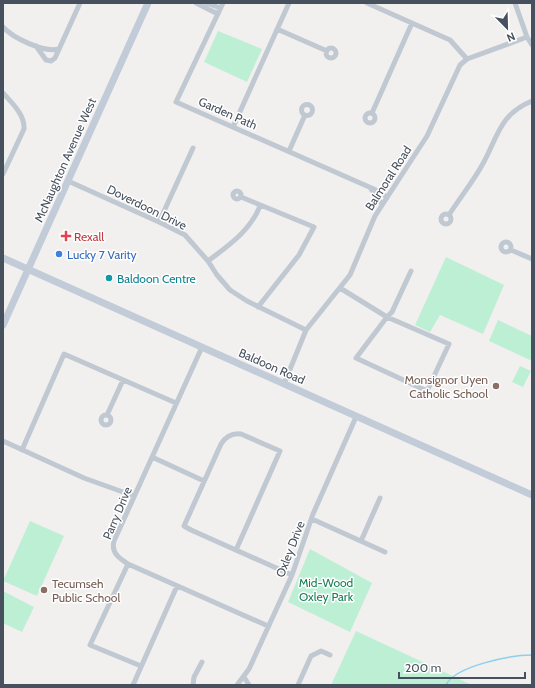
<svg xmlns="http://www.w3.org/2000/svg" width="535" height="688" viewBox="0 0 535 688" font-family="Cabin,sans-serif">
  <rect width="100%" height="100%" fill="#f2efef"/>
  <!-- green -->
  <path fill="#bdefd5" d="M218,31L262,49L247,82L204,62Z
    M446,257L504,285L483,334L440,315L430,332L415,325Z
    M498,320L532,336V361L489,341Z
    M520,366L531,371L523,387L512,382Z
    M30,521L64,536L37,596L3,581Z
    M310,549L372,583L350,632L288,602Z
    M3,591L34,607L22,632L3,623Z
    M356,631L472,685H331Z"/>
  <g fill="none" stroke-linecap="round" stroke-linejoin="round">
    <!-- stream -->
    <path stroke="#8ad0ec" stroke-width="1.5" d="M446,685C455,666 511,655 532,655"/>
    <!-- street -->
    <path stroke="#c0c8d1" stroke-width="5" d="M196,3L218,14
      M207,3L220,8
      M223,3L176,102L376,190L387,197
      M367,3L450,40L467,59
      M515,3L527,37L532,45
      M3,27C13,38 44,53 59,49
      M277,29L327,51
      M36,46L46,60L51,61L55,58L80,3
      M326 53a5 5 0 1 1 10 0a5 5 0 1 1-10 0Z
      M3,93C12,103 25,115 24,129L3,174
      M301.5 110a5.5 5.5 0 1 1 11 0a5.5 5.5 0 1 1-11 0Z
      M365 118a5 5 0 1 1 10 0a5 5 0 1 1-10 0Z
      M372,113L412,23
      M233,127L289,3
      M289,151L305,115
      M68,181L159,222L185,235L208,261L217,275L230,290L247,301L306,330
      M371,189L382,204
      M233 195a4 4 0 1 1 8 0a4 4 0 1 1-8 0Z
      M241,197L314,227L299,255L258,307
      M441 219a5 5 0 1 1 10 0a5 5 0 1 1-10 0Z
      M449,215C459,199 472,183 481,167C498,138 498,115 532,101
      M159,222L193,148
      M501 247a5 5 0 1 1 10 0a5 5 0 1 1-10 0Z
      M511,250L532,259
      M208,261C229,245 250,231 260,206
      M340,288L387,317L449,344L427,391L356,358L387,317L392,312L411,271
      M202,347L114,541C111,553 119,558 128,564L268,626
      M284,384L306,330L350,275L375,216L427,136L460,65L467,59L527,37
      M101 420a5 5 0 1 1 10 0a5 5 0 1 1-10 0Z
      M107,415L123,380
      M3,441L84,478L134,496
      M22,450L64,354L176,403
      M152,457L204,481
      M312,519L385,552
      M361,541L380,498
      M236,550L280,451L241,434C232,433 226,436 221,444L184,526L191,530L292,575
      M128,564L90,645L141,666
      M244,677L249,685
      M133,685L177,586
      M193,685L194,677L202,662
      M237,685L249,669L292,575L313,514L356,417
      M298,685L311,656L321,651L330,655"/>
    <!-- secondary -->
    <path stroke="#c2cbd8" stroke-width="7" d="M3,258L532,495
      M3,325L148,3"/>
  </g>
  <!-- markers -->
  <path fill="#e0444e" stroke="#fff" stroke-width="1.5" d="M64 230h4v4h4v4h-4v4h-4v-4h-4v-4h4z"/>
  <circle fill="#3f7fe0" stroke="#fff" stroke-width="1.5" cx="59" cy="254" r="4"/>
  <circle fill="#0f9aa8" stroke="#fff" stroke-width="1.5" cx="109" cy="278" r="4"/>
  <g fill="#8d6e63" stroke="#fff" stroke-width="1.5">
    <circle cx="496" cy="386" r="4"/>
    <circle cx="44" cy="590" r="4"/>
  </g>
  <g text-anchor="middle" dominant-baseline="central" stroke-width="3" stroke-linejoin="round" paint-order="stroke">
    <!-- street labels -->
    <g font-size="12" fill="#47515d" stroke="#fff">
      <text transform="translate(228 113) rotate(24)">Garden Path</text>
      <text transform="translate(65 160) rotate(-66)">McNaughton Avenue West</text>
      <text transform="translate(388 178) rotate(-57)">Balmoral Road</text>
      <text transform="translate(147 207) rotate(26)">Doverdoon Drive</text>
      <text transform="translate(272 366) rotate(24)">Baldoon Road</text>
      <text transform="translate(117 513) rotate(-67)">Parry Drive</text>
      <text transform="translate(290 549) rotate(-69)">Oxley Drive</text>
    </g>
    <!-- health labels -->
    <g font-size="12" fill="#be3a42" stroke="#fff" text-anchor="start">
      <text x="74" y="236">Rexall</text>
    </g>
    <!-- shop labels -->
    <g font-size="12" fill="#366cbe" stroke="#fff" text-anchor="start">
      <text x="67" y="254">Lucky 7 Varity</text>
    </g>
    <!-- culture labels -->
    <g font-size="12" fill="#0d838f" stroke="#fff" text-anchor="start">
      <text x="117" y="278">Baldoon Centre</text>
    </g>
    <!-- education labels -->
    <g font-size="12" fill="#785e54" stroke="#fff" text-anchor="end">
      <text x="488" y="379">Monsignor Uyen<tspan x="488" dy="14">Catholic School</tspan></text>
      <text x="52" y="583" text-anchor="start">Tecumseh<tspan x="52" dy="14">Public School</tspan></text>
    </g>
    <!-- park labels -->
    <g font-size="12" fill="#177f53" stroke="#fff">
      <text x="326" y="582">Mid-Wood<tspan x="326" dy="14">Oxley Park</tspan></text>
    </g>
  </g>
  <!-- border -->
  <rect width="535" height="688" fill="none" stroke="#47515d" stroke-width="8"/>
  <!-- north arrow -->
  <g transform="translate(507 28) rotate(157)" stroke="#ffffff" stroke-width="3" paint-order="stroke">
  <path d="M0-3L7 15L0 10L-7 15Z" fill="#47515d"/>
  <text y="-6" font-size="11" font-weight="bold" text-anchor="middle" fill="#47515d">N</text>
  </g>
  <!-- scale -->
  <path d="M399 672v6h126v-6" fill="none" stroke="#47515d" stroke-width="2"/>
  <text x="405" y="672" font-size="12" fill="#47515d" stroke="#ffffff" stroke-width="3" paint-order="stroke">200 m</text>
</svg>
